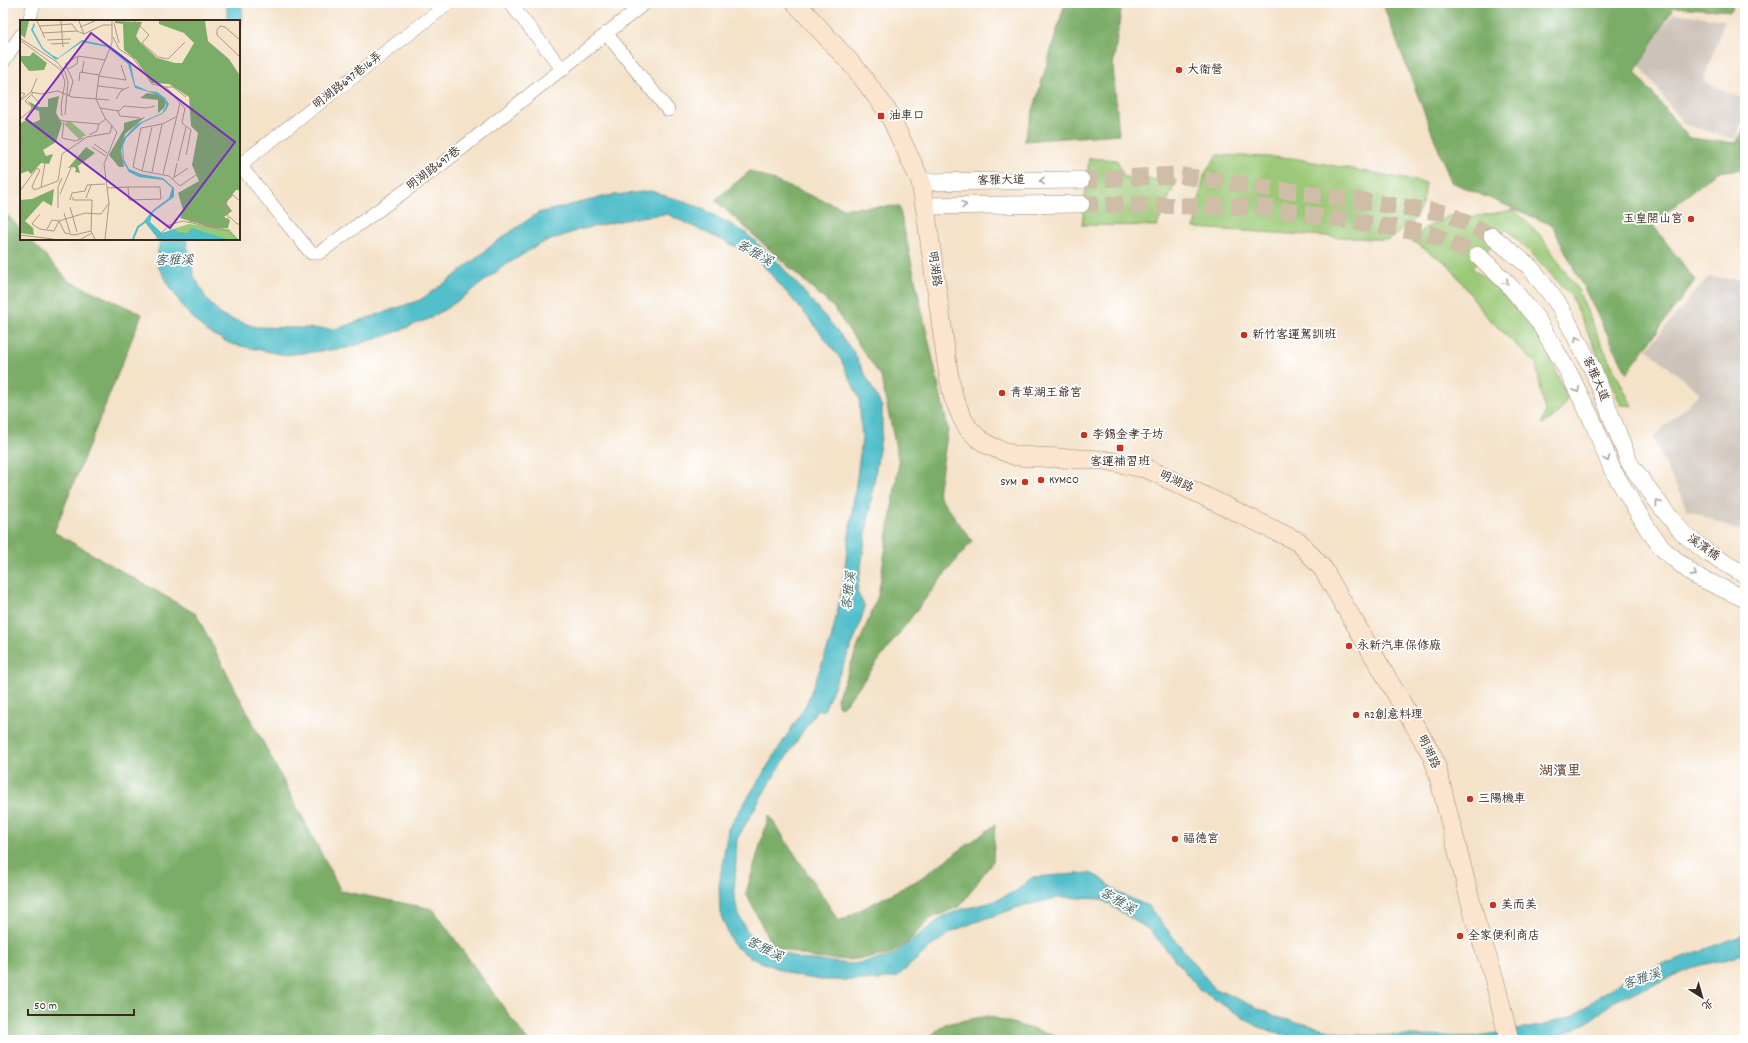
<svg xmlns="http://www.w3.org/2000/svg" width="1748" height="1043" viewBox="0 0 1748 1043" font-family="Dekko,'LXGW WenKai TC',sans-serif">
  <rect width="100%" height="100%" fill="#fff"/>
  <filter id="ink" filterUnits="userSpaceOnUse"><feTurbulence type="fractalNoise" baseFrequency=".025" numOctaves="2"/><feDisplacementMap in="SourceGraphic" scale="8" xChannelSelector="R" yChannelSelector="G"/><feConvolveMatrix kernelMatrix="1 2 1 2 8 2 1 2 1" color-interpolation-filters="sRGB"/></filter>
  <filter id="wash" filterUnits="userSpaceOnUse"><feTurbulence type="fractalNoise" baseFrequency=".012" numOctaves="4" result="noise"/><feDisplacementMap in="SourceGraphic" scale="16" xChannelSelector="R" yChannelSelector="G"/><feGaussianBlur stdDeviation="0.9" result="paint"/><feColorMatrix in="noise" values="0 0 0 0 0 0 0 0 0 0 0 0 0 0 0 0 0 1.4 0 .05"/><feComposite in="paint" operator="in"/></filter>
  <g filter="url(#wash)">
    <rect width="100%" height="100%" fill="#f4e2c9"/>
    <!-- industrial -->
    <path fill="#ccc2b9" d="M1674,13L1725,20L1703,81L1745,100V114L1735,139L1683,124L1637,61Z
      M1708,277L1745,280V534L1687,509L1653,438L1700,393L1647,349Z"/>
    <!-- green -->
    <path fill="#9bc977" stroke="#6b7a4a" d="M1217,155L1293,158L1426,183C1422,215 1415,222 1389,240L1194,228L1204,175Z
      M1089,158L1117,160L1124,177L1176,181L1157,226L1082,225Z
      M1514,210L1540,235L1578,290L1599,339L1632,406L1621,405L1571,296L1535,257L1506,229L1472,268L1515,300L1549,354L1567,398C1563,411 1554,418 1542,424L1545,412L1536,364L1488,318L1448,264L1412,241L1425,228L1449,216L1471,217Z"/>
    <!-- forest -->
    <path fill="#7cad68" stroke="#5c6c43" d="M1065,3H1122L1113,66L1119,134L1024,141Z
      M1384,3H1734L1731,11L1674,7L1635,72L1689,138L1736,143L1745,128V169L1716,172L1652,224L1695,280L1627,373L1552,225L1451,182L1383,5Z
      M750,171L842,208L899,206L948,429L938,494L972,541L935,586L848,701L841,707L838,705L837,699L878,596L899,463L881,377L833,307L715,200Z
      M3,207L5,213L21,230V239H29L69,281L142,314L54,532L196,614L341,891L433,909L527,1040H3Z
      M769,815L839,921L918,880L995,825L993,861L960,906L930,919L908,942L889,955L849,960L815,958L772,946L746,893Z
      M988,1016L1069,1040H926L945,1024Z"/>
    <!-- water -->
    <path fill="#52bfca" stroke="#467474" d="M227,3H241L243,16L239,39V21H227Z
      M651,191L699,207L746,233L777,261L835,328L854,353L882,407V431L857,592L865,607L856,635L824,710L816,711L767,787L737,839L734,897L740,918L748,933L773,949L800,959L853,964L890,957L944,916L963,909L989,903L1016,891L1033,877L1090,873L1101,878L1118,893L1148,906L1214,988L1280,1018L1350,1035L1472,1037L1541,1026L1575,1015L1606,991L1629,977L1738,937L1745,932V953L1732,958L1701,965L1616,1000L1588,1022L1549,1040H1301L1256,1026L1200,990L1151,931L1101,899L1061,897L1019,907L973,923L953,931L929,948L897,977L879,980H821L796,976L751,958L733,945L720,913L719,886L728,829L806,705L831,640L842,589L862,439L859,398L840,358L812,322L755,256L667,214L639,217L578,230L538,245L504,266L461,299L431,318L388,335L347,348L285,355L231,344L206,331L184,309L156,263L160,239H186L194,276L207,300L222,316L256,327L336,329L420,300L452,278L496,242L538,213L607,196Z"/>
  </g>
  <g filter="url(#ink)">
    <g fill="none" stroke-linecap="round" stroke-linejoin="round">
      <!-- tertiary-tunnel -->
      <path stroke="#cfbda7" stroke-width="17" stroke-dasharray="17 8" stroke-linecap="butt" d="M1081,180L1176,175L1446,213L1492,236
        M1081,204L1261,207L1429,233L1478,255"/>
      <defs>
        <path id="minor" d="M449,3L246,160L243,169L311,253H319L441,165L645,3
          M510,3L563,70
          M29,21L34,3
          M606,33L668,110
          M3,62L21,35"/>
        <path id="tertiary" d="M921,182L1081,180
          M925,206L1081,204
          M1492,236L1530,267L1559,305L1593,370L1630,464L1663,509L1683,533L1708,553L1745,575
          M1478,255L1509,285L1537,319L1569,373L1593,422L1612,469L1649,531L1664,550L1694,575L1745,599"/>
        <path id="secondary" d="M796,3L857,70L888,112L921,182L925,206L948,371L953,396L962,418L968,428L979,439L990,446L1016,456L1104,460L1148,469L1299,542L1323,569L1432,755L1436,766L1476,923L1494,978L1509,1040"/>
      </defs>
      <!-- minor casing -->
      <use href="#minor" stroke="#988674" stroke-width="14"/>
      <!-- tertiary casing -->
      <use href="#tertiary" stroke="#988674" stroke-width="18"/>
      <!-- secondary casing -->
      <use href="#secondary" stroke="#988674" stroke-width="20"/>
      <!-- minor -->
      <use href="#minor" stroke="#fff" stroke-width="13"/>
      <!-- tertiary -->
      <use href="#tertiary" stroke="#fff" stroke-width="17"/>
      <!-- secondary -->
      <use href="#secondary" stroke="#fce5cf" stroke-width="19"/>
    </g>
    <!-- one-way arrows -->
    <defs><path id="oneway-chevron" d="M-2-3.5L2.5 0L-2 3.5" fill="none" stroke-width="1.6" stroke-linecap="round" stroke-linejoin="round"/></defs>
    <g stroke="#a79f9a">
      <use href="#oneway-chevron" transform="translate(1042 181) rotate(179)"/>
      <use href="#oneway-chevron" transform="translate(964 205) rotate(-1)"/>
      <use href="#oneway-chevron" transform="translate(1506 282) rotate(45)"/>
      <use href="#oneway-chevron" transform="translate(1577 339) rotate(-118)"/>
      <use href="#oneway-chevron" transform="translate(1577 390) rotate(64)"/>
      <use href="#oneway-chevron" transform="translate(1607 459) rotate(69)"/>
      <use href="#oneway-chevron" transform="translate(1658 503) rotate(-126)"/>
      <use href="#oneway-chevron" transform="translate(1694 574) rotate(33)"/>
    </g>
  </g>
  <!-- markers -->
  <g fill="#c8321e" stroke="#fff" stroke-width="1.5">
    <circle cx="1179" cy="70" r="4"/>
    <rect x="877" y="112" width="8" height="8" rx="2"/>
    <circle cx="1691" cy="219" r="4"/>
    <circle cx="1244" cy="335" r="4"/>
    <circle cx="1002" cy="393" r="4"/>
    <circle cx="1084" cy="435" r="4"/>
    <rect x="1116" y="444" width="8" height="8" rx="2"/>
    <circle cx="1041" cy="480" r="4"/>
    <circle cx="1025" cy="482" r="4"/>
    <circle cx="1349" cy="646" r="4"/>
    <circle cx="1356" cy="715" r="4"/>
    <circle cx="1470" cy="799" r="4"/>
    <circle cx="1175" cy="839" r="4"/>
    <circle cx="1493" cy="905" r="4"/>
    <circle cx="1460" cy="936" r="4"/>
  </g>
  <g text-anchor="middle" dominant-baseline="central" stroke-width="3.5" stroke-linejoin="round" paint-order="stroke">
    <!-- poi labels -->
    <g font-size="12" fill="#3b2a1e" stroke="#fff" text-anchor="start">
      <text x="1187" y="70">大衛營</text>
      <text x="889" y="116">油車口</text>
      <text x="1683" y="219" text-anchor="end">玉皇開山宮</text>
      <text x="1252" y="335">新竹客運駕訓班</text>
      <text x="1010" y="393">青草湖王爺宮</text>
      <text x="1092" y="435">李錫金孝子坊</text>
      <text x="1120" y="462" text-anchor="middle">客運補習班</text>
      <text x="1049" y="480">KYMCO</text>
      <text x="1017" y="482" text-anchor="end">SYM</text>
      <text x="1357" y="646">永新汽車保修廠</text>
      <text x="1364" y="715">R2創意料理</text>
      <text x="1478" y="799">三陽機車</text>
      <text x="1183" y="839">福德宮</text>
      <text x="1501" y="905">美而美</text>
      <text x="1468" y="936">全家便利商店</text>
    </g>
    <!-- street labels -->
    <g font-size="12" fill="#3b2a1e" stroke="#fff">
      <text transform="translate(348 81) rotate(-38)">明湖路697巷16弄</text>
      <text transform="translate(434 169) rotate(-37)">明湖路697巷</text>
      <text transform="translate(1001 181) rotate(-1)">客雅大道</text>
      <text transform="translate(934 269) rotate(82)">明湖路</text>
      <text transform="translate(1595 379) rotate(67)">客雅大道</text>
      <text transform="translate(1176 482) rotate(25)">明湖路</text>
      <text transform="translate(1703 548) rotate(35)">溪濱橋</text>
      <text transform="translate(1428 752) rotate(65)">明湖路</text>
    </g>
    <!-- water labels -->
    <g font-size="13" font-style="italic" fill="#435e5a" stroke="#fff">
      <text transform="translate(754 254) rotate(30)">客雅溪</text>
      <text x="174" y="261">客雅溪</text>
      <text transform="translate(850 591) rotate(-83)">客雅溪</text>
      <text transform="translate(1117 902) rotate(31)">客雅溪</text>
      <text transform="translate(764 950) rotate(27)">客雅溪</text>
      <text transform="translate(1642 980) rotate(-18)">客雅溪</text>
    </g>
    <!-- quarter labels -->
    <g font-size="14" font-weight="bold" fill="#72523f" stroke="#fff">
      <text x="1560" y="772">湖濱里</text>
    </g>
  </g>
  <!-- overview -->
  <g transform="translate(20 20)">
    <rect width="220" height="220" fill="#f4e2c9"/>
    <path d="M47,102H51L66,115L59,119L44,104ZM169,204L209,209L218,219H141L150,210Z" fill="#9bc977"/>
    <path d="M0,1H9L5,18L0,14ZM95,1L122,2L116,16L120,22L137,38L155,43H162L174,23L164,13L139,4V1H185L188,21L209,39L219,54L220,170H216L206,183L212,191L204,197L210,200L208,208H193L160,198L163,190L158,173L179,161L172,145L178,113L171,106L169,77L149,64L132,63L116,40L104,30L103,4L95,3ZM13,32L27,43L24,50L9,51L0,40V36H10ZM127,73L136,74L143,78L146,82L144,88L138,93V80L120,78ZM39,76L36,93L42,103L36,122L23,130L26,136L33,134L29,144L21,143L11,154L8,151L0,154L1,103L8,99L13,103L20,100L19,91L13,89L8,81L19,87H28V79ZM125,97L105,114L101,131L104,147H99L89,135L104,109V103ZM66,127L75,133L58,146L60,153L55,152L56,149L54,147L48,148ZM34,169L32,186L23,181L5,201L13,208L14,215L0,213V180L12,179Z" fill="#7cad68"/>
    <path d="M12,1L15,4L13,10L23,28L32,35L38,38L62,20L90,26L102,35L111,45L115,65L128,71L137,72L145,78L149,84L146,90L142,94L122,103L106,118L103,126L104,140L109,149L121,154L143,158L154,168V177L133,192L130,202L142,213L155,209L158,212L168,213L171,208L207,219H138L124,201L133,190L149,178L152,168L143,160L119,157L109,152L103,142L102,126L103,119L117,104L142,93L146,86V81L136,74L115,68L108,44L87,27L62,22L36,40L22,29L11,10L14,3Z" fill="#52bfca"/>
    <path fill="none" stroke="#52bfca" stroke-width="2" d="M113,219L118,207L125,202"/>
    <path fill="none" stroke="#aa9885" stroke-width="1" d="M17,1L25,18M41,1L43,27M59,1L64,14M115,1L129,15L122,23L138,37L148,39L165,22M94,3L99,23M20,6L52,4L57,11M60,7L75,1M22,13L57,11L64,14M64,14L83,5H92M93,17L99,29L113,38L132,64L146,67L160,83L143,154M0,18L37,42L45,52L48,62L45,95M0,20L41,50L45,62L41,86L42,96M27,20L51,19M220,20L205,7L200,6L197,10V15L220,37M31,24L49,23M58,36L85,40M48,49L57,44L58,36M62,53L64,41M79,56L106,60L101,45M59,61L60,52L79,55M78,66L104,69M146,67H153L166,77M0,72L5,74L0,80M11,72L17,58M11,74L20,84M49,76L53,61L45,44L58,36M96,79L101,71L109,67M0,81L11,72L21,74L38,71L52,77L89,80M160,83L165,88L162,103L171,110L166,135M80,88L99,91L104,86L126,88L135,86M97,90L100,96L120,98M156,97L142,104L121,108L113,147L122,151L149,156L160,166L176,155M0,99L11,90L12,87L5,81L14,72M44,101L79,104M0,113L5,107L28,97L44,101L42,118L55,121L63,118M69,115L77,111L79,104L86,99M74,124L87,133M72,127L86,136M158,141L166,107M122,151L132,107M132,152L142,104M154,157L157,143M153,158L168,148M21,167L25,143M87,168L108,167H140L141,179L109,180L108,167M0,171L17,148L20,150L12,166L14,170L38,161L42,134L67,117L90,113L92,105M40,174L51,148M183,174L197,185L206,188L208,197M53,177V180H72L71,211M66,178L71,165M50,180L52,173L65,171L67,165L85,164M50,187L57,212M38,188V167L42,158M206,188L207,181L213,175L220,181M44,193L50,213M20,194L12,204L20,209L34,211L39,201M39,201L45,213L54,215L71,211L75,219M169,201L198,206L210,197L217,204H220M27,209L32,200L39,201L65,193L81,194L89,183M0,215L33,219M61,219L72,213M85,219L89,183L84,144L97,112L85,98L76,79L79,55L92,23V1M136,219L149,205L163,201L208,211L216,219"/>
    <path fill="#7b2cbf" fill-opacity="0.15" stroke="#7b2cbf" stroke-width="2" d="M71,13L215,122L150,208L6,99Z"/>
    <rect width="220" height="220" fill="none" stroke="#3b2a1e" stroke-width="2"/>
  </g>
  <!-- margin -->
  <rect width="1748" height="1043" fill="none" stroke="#fff" stroke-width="16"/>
  <!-- north arrow -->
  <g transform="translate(1702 997) rotate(143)" stroke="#ffffff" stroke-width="3" paint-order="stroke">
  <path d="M0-3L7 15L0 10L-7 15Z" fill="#3b2a1e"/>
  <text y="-6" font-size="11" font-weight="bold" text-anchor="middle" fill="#3b2a1e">北</text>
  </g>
  <!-- scale -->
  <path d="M28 1009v6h106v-6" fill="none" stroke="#3b2a1e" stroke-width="2"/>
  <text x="34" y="1009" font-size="12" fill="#3b2a1e" stroke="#ffffff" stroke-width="3" paint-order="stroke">50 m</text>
</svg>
